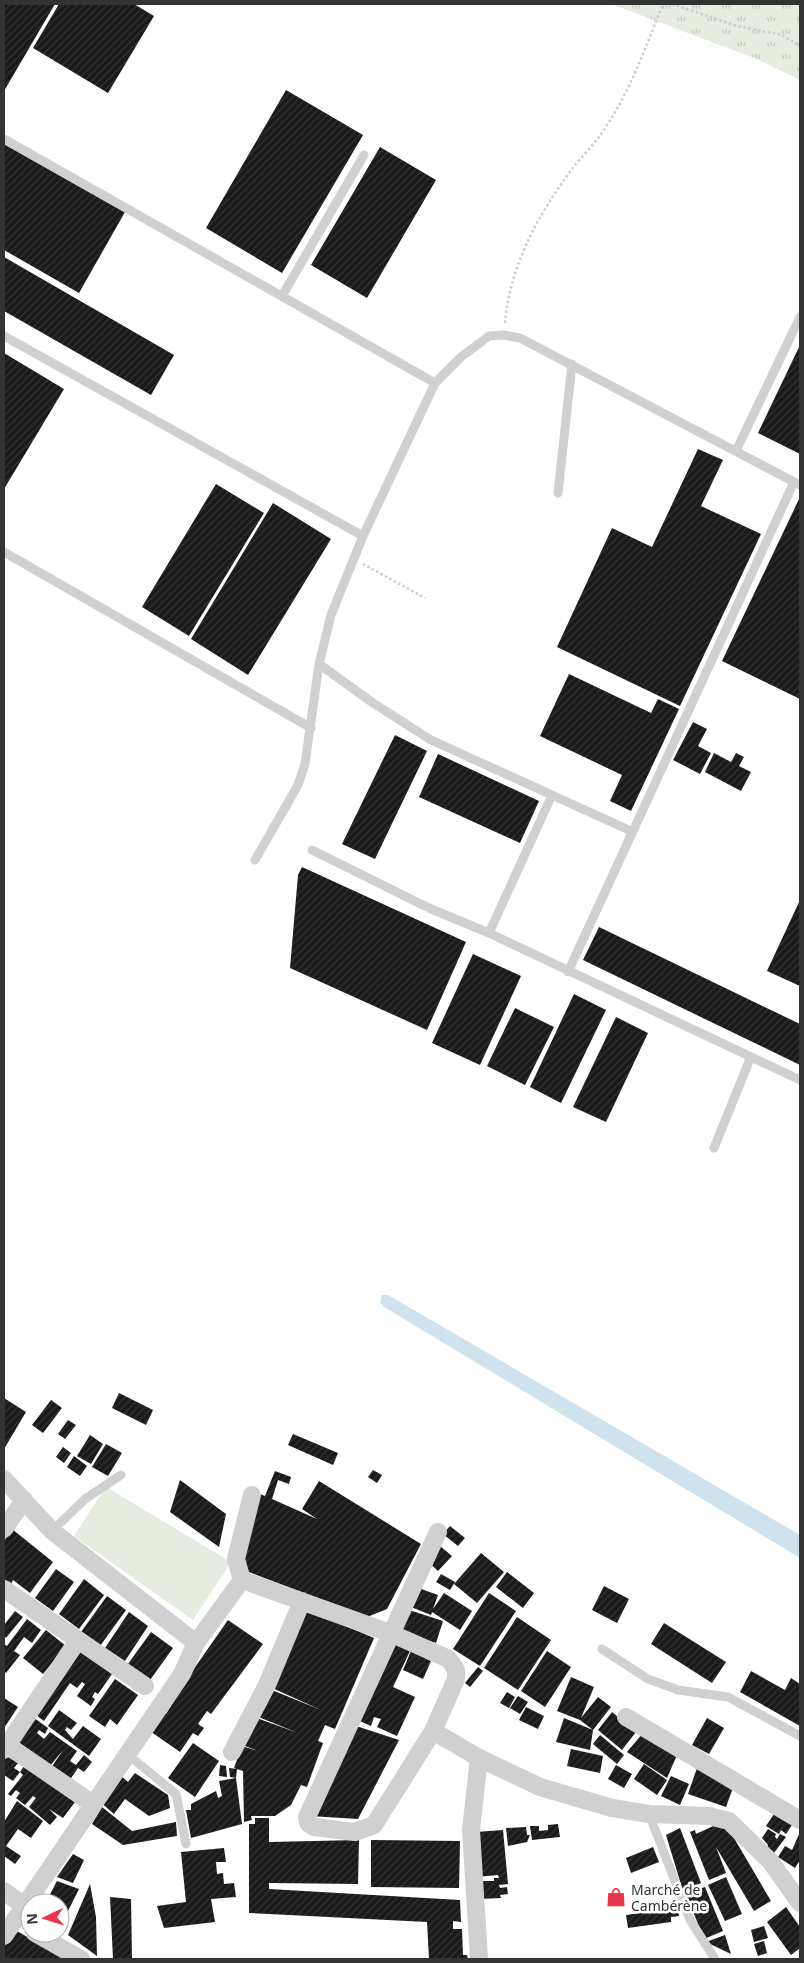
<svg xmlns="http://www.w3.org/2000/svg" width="804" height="1963" viewBox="0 0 804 1963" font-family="'Noto Sans',sans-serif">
  <defs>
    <pattern id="grass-tufts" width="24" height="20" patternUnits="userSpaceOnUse" patternTransform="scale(1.25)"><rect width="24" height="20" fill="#e6ecdf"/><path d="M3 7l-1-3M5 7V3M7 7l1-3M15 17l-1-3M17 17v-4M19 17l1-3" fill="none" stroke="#c6cbc0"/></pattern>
    <pattern id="building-hatch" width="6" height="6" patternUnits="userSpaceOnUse" patternTransform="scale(1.25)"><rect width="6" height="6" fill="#1a1a1a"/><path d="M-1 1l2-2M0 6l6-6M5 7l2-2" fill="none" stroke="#333"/></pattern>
  </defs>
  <rect width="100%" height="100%" fill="#fff"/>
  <!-- grass -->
  <path fill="url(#grass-tufts)" d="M611,4H800V80L757,59Z"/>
  <!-- pitch -->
  <path fill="#e6ecdf" d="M106,1487L231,1562L193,1620L74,1536Z"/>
  <!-- water -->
  <path fill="#cee3ee" d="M382,1295H388L800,1535V1558L384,1307L380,1302Z"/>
  <!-- building -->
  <path fill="url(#building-hatch)" d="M4,4H55L4,91Z
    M59,4H134L154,16L108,93L33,48Z
    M286,90L363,135L282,273L206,228Z
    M4,144L125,212L79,293L4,250Z
    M380,147L436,180L367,298L311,265Z
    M4,257L174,355L151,395L4,311Z
    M800,345V454L758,433Z
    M4,353L64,389L4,489Z
    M698,449L723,460L701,506L761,534L680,706L557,647L612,528L652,547Z
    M216,484L264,513L189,636L142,607Z
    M800,497V699L722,661Z
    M273,503L331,539L248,675L191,639Z
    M569,674L651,713L658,699L679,709L631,811L610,801L622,775L540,736Z
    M693,722L707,729L698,746L711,753L700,774L673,760Z
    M395,735L427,751L375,859L342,844Z
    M714,753L731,762L736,753L744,757L739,766L751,772L741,791L705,772Z
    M438,754L539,801L520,843L419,797Z
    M302,867L466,942L427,1030L290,968L298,875Z
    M800,900V986L767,971Z
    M599,927L800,1024V1065L583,960Z
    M473,954L521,976L480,1065L432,1043Z
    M574,994L606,1010L561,1103L530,1087Z
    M515,1008L554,1027L525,1085L487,1066Z
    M616,1017L648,1033L606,1122L573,1107Z
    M119,1393L153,1410L146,1425L112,1408Z
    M4,1398L26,1412L4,1449Z
    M51,1400L62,1408L43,1433L32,1425Z
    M68,1420L76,1425L65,1439L58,1434Z
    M293,1434L338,1453L333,1465L288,1445Z
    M90,1435L103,1444L91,1464L77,1456Z
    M106,1444L122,1453L108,1476L92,1467Z
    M63,1447L71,1453L64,1463L56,1457Z
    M74,1456L87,1466L80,1476L67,1467Z
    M373,1470L382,1475L377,1483L368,1477Z
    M275,1471L291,1477L289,1484L278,1480L272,1499L317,1519L302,1509L319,1481L421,1544L387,1609L367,1617L246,1571L241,1559L260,1494L265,1496Z
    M180,1480L226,1514L219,1547L170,1512Z
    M450,1526L465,1538L458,1546L443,1534Z
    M12,1529L53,1562L30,1593L13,1580L11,1584L4,1579V1541Z
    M440,1546L452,1556L438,1571L427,1561Z
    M481,1553L504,1572L477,1603L454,1584Z
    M56,1569L74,1582L53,1611L35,1598Z
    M507,1572L534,1593L523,1608L496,1587Z
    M441,1574L455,1582L450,1590L436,1582Z
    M84,1579L104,1595L79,1629L59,1614Z
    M413,1586L438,1595L433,1609L444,1593L472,1611L460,1630L432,1612L431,1615L406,1605Z
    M604,1586L629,1599L617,1623L592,1610Z
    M489,1593L516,1611L480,1666L453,1649Z
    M107,1596L126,1610L100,1646L81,1632Z
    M303,1608L374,1638L335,1729L325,1725L318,1741L323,1743L307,1787L301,1785L291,1805L275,1816H251L252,1820L244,1822L243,1771L234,1768L242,1746L258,1751L240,1744L251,1716L298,1733L256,1716L267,1688L321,1710L270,1687Z
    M406,1609L443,1621L436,1643L399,1631Z
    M15,1611L23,1617L6,1638L4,1636V1625Z
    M129,1612L148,1626L125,1661L105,1648Z
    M517,1617L551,1640L518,1690L484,1668Z
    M27,1619L41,1630L32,1643L24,1637L14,1651L20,1655L6,1673L4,1671V1644L7,1646Z
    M228,1620L263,1644L211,1714L207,1711L198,1724L204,1728L198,1736L193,1733L180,1752L147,1729L160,1710L166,1714L191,1673Z
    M664,1623L726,1662L712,1683L651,1644Z
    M46,1630L66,1646L43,1674L23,1658Z
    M151,1632L173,1648L150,1680L128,1664Z
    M389,1641L410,1651L393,1687L415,1697L397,1736L377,1727L381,1719L374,1717L371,1726L355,1719Z
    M78,1648L112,1674L98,1694L95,1692L92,1697L95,1699L91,1706L77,1696L85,1684L82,1682L77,1688L70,1683L44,1721L32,1712Z
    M411,1651L431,1661L423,1679L403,1670Z
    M547,1651L571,1667L545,1707L521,1691Z
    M478,1667L483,1671L470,1687L465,1683Z
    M751,1671L785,1690L791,1678L800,1684V1726L740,1692Z
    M571,1677L594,1687L581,1718L598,1697L611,1707L593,1730L580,1720L557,1711Z
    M115,1679L138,1695L117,1725L110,1719L105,1727L89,1716Z
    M507,1692L515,1697L509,1708L500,1703Z
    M518,1696L528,1702L520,1714L510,1708Z
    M4,1698L18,1707L4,1728Z
    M526,1707L544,1716L538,1729L519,1720Z
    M59,1710L77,1723L71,1730L67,1727L65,1730L73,1739L83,1726L101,1739L89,1756L48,1726Z
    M612,1712L636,1732L622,1750L598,1730Z
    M30,1715L48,1728L45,1734L39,1730L37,1733L44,1739L50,1732L77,1751L70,1761L76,1765L84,1755L92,1762L84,1772L78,1768L69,1781L51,1768L63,1750L46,1771L10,1746Z
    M564,1718L593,1730L590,1750L556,1742Z
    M707,1718L724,1728L709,1754L692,1745Z
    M350,1724L399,1740L358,1819L310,1816Z
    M642,1734L677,1755L667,1778L627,1752Z
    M600,1735L624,1755L617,1764L593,1744Z
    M193,1743L219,1761L195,1797L168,1778Z
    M571,1749L603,1756L600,1773L567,1766Z
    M5,1755L18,1763L14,1768L20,1772L13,1781L4,1775Z
    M644,1764L667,1780L657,1795L634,1779Z
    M220,1765L226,1766L227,1777L219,1776Z
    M616,1765L632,1774L624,1788L608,1779Z
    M24,1766L75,1802L63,1818L49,1809L57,1817L50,1825L29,1807L36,1798L33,1796L25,1805L16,1798L20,1793L16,1790L11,1796L8,1794L23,1775L20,1772Z
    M229,1768L237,1769L236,1778L242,1824L191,1838L186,1810H191V1804L216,1791L218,1798L222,1796L219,1781L236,1778L230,1777Z
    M697,1768L735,1782L726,1807L688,1794Z
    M135,1773L168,1795L170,1808L149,1816L125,1799L114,1814L99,1801L119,1774L128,1782Z
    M671,1776L689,1784L680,1805L661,1796Z
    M17,1801L43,1821L31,1838L18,1829L6,1846L21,1856L15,1864L4,1856V1822Z
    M102,1807L132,1831L176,1822L177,1836L123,1845L92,1824Z
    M774,1814L792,1825L786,1834L781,1830L779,1834L766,1826Z
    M255,1818H269V1842L359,1840L358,1884L269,1883V1889L460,1900L461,1922L453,1921V1929H462L463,1955H467L468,1959H429L427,1922L249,1913V1824H255Z
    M724,1821L771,1901L754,1911L716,1847L726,1873L709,1880L690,1832L695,1830L696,1834Z
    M558,1824L560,1837L532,1840L530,1826H539V1831L548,1830V1825Z
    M526,1827L527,1835H530L527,1842L508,1846L506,1828Z
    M680,1828L701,1883L683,1891L666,1835Z
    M768,1829L776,1834L775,1837L777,1839L780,1834L786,1837L774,1853L767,1848L768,1845L762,1838Z
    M503,1830L508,1884L499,1885L500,1888L507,1887L508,1894L500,1895L501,1898L480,1899L479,1881H494V1878H499L498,1875L476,1877V1832Z
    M800,1832V1860L795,1868L778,1857L785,1846L792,1850Z
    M371,1840L460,1841L459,1888L371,1887Z
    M653,1847L659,1862L631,1873L626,1858Z
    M224,1848L226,1862H216L217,1874L223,1873L224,1884L234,1883L236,1897L211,1899L215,1922L164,1928L157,1906L186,1902L181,1852Z
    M73,1854L84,1860L73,1883L57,1877Z
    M726,1877L742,1914L725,1921L708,1885Z
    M57,1881L79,1889L68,1911L60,1907V1903L47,1900Z
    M90,1884L96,1917L97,1956L68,1935Z
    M705,1887L723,1931L704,1939L686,1894Z
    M110,1897L131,1899L132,1959H113Z
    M786,1907L800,1927V1948L791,1955L767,1922Z
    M678,1908L679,1916L671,1917V1922L628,1928L626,1915Z
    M764,1926L768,1938L754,1942L751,1930Z
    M12,1928L61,1957L60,1959H4V1941Z
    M725,1935L731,1954L706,1942Z
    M764,1941L767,1953L758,1956L754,1944Z"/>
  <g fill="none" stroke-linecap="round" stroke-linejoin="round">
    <!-- path -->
    <path stroke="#cdcdcd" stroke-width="2.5" stroke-dasharray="2.5 2.5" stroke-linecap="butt" d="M672,4L737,26L782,35L800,46
      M505,323C510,265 538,215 572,169C581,157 593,146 601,134C629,95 645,48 663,4
      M363,564L425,598"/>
    <!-- service -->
    <path stroke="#d0d0d0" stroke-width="9" d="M4,139L435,383
      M282,296L364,155
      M4,336L363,536
      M736,451L800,317
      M558,493L572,364
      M4,552L311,728
      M319,664L373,703L431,740L631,831
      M312,850L429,908L489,933L800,1080
      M255,860L298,785L305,764L319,664L331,615L363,536L435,383L461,357L489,336L504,335L520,338L800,485
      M489,933L552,795
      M568,972L794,482
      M714,1148L750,1059
      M52,1531L85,1499L121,1475
      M602,1649L648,1679L678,1690L728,1697L800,1736
      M127,1754L176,1794L186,1844
      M649,1814L690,1920L715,1959"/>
    <!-- minor -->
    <path stroke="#d0d0d0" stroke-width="18" d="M4,1479L52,1531L196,1643
      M252,1495L236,1559L242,1580L390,1633L449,1659L456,1670V1679L433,1731L374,1825L355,1832L314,1827L308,1823L307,1817L438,1532
      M4,1529L24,1500
      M4,1589L145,1686
      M626,1717L800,1820
      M433,1731L479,1758L540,1787L612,1808L649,1814L709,1816L729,1821L771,1862L800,1903
      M4,1743L93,1804
      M4,1750L78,1640
      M232,1752L267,1685L302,1601
      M479,1758L471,1830L479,1959
      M4,1891L24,1906
      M35,1933L81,1959
      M4,1936L165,1699L182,1674L196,1643L242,1580"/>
  </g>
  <!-- icons -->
  <defs>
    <symbol id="shop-bare" viewBox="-9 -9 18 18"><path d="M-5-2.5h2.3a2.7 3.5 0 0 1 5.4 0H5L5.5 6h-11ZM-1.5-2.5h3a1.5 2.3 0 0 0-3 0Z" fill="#e9364c" stroke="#fff" stroke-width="2.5" paint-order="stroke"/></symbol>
  </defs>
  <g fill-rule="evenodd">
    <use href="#shop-bare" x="602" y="1883" width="28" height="28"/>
  </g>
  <g text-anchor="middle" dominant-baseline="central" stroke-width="5" stroke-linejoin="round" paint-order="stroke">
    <!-- poi labels -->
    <g font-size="14" fill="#333" stroke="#fff" text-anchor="start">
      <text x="631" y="1889">Marché de<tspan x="631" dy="16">Cambérène</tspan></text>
    </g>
  </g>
  <!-- border -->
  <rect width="804" height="1963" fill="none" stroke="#333333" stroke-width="10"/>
  <!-- north arrow -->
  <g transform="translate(45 1918) rotate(266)"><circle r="24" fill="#ffffff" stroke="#adadad"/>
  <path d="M0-4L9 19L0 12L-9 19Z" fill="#e9364c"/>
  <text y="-8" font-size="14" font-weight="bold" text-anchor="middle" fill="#333333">N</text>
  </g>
</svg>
